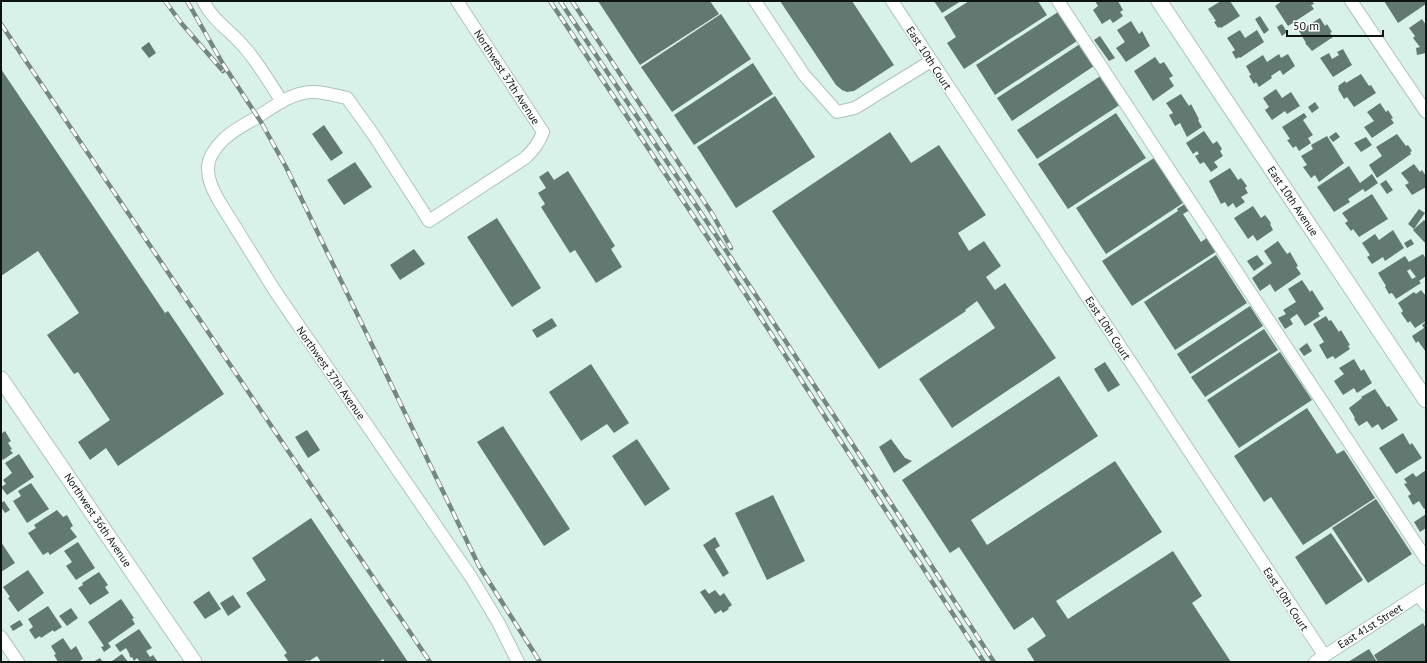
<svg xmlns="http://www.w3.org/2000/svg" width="1427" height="663" viewBox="0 0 1427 663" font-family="'PT Sans',sans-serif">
  <rect width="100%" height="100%" fill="#d8f2e9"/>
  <!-- building -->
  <path fill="#627971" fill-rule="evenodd" d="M598,1H710L719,14L640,65Z
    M780,1H852L894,65L854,91L847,92L842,90L836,85Z
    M934,1H961L942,13Z
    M969,1H1038L1047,15L964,69L947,43L956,37L944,17Z
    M1095,1H1118L1123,10L1120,12L1123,16L1113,23L1110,19L1102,24L1093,10L1098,6Z
    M1221,1H1230L1240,16L1221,28L1220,27L1218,28L1214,22L1216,21L1208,9Z
    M1282,1H1312L1314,4L1311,5L1314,9L1288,26L1275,6Z
    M1384,1H1425L1426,4L1398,23Z
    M1058,12L1077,41L995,95L976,65Z
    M721,14L751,59L672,112L641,67Z
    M1260,16L1269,30L1264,34L1255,19Z
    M1320,18L1325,26L1327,24L1332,32L1330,33L1333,37L1312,51L1305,43H1306L1299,31Z
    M1422,19L1426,25V53L1417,55L1416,48L1420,47L1413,38L1415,36L1409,28Z
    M1131,21L1139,34L1142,31L1150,46L1126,62L1116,48L1125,42L1117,30Z
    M1282,24L1287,32L1282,36L1277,27Z
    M1240,30L1245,38L1257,30L1264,42L1240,58L1239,57L1236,59L1232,52L1235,50L1227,38Z
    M1100,36L1115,58L1109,61L1094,40Z
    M149,42L156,53L149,58L141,48Z
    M1080,44L1094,66L1012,121L997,98Z
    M1343,49L1352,65L1333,77L1320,58L1329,53L1332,59L1339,55L1337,52Z
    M1279,54L1281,58L1288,54L1295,66L1283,75L1280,70L1271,76L1272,78L1259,87L1256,82L1254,84L1249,76L1251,75L1246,66L1263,55L1267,62Z
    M1155,57L1160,64L1164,62L1173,76L1169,78L1174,86L1153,101L1134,71Z
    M753,63L773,94L694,145L674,115Z
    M1,69L165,313L168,311L224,394L118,466L106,448L90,460L78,442L110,420L78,372L74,374L47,335L79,313L38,251L1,276Z
    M1361,74L1369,86L1371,85L1376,93L1354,107L1347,97L1344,99L1338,89L1339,88L1338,86L1345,81L1346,83Z
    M1102,75L1121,104L1037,159L1017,130Z
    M1276,89L1282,98L1291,92L1300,106L1287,114L1285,111L1272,120L1265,110L1269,107L1263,98Z
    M1181,94L1189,106L1191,104L1199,119L1198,120L1202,127L1187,137L1180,123L1175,126L1169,115L1173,113L1166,103Z
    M775,96L815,157L736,208L697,147Z
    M1315,102L1319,108L1312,113L1308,107Z
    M1380,103L1386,112L1388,110L1393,118L1391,119L1394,123L1372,138L1364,127L1374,121L1367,112Z
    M1116,113L1146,158L1068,209L1038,164Z
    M1304,113L1307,117L1303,120L1313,135L1308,138L1311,143L1299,151L1296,146L1293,148L1287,140L1290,139L1282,127Z
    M324,125L343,153L331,161L312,134Z
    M1204,131L1213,144L1217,141L1222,149L1220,151L1223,156L1214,162L1218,167L1211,172L1204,162L1200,164L1195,156L1199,154L1197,151L1193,154L1186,143Z
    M890,132L911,163L939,145L986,215L958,233L969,251L984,241L1001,266L986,277L995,290L1005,283L1056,358L952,428L919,379L995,328L977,301L965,310L966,311L879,369L772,211Z
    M1336,132L1340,137L1333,142L1329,137Z
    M1397,134L1406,146L1408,145L1412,151L1410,152L1411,154L1377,178L1369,165L1382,156L1376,147Z
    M1327,136L1344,163L1319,182L1315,175L1311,178L1303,167L1307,165L1301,156L1313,149L1311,145Z
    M1366,137L1372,145L1361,152L1354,143Z
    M1154,158L1183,203L1106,254L1076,208Z
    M355,162L372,187L344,205L327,180Z
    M1414,164L1420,172L1422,170L1426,176V187L1412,195L1405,185L1409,183L1401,173Z
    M1349,166L1360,183L1372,174L1378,183L1365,192L1363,189L1348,199L1350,202L1334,212L1317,187Z
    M1230,168L1238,180L1241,178L1247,186L1245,188L1248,193L1241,197L1245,202L1236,208L1233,203L1228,207L1225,202L1221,204L1209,181Z
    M548,171L554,180L568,171L615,246L611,249L622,267L596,283L575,250L570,253L541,207L545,204L538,193L546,188L539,177Z
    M1386,180L1393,190L1387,194L1380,184Z
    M1372,194L1388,219L1359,237L1353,229L1351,231L1345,223L1348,221L1342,213Z
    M1186,203L1190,210L1183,214L1201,242L1208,237L1217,251L1132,306L1102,261L1178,211L1177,209Z
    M1253,206L1261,218L1265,215L1271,223L1270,224L1273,230L1257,241L1253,235L1248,239L1234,218Z
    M1419,209L1425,213L1414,229L1408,224Z
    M497,218L541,288L512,307L467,237Z
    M1424,220L1426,222V244L1413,230Z
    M1393,230L1404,248L1385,261L1383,257L1372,264L1367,257L1370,255L1362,243L1375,234L1379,240Z
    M1411,239L1414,244L1407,248L1404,243Z
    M1278,241L1287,254L1290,252L1298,266L1296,267L1301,274L1275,292L1270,284L1260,291L1252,278L1272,263L1264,251Z
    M414,249L425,264L400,280L390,265Z
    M1423,254L1426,259V276L1419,281L1421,283L1396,299L1392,293L1389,294L1385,287L1386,286L1378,273L1405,256L1409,262ZM1410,269L1416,277L1412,279L1407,271Z
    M1216,255L1247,303L1175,350L1144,302Z
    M1257,255L1264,264L1254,271L1247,261Z
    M1302,280L1310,292L1312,290L1324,309L1318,313L1320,316L1305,326L1297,314L1290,319L1293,324L1285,329L1278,318L1286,314L1283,310L1296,302L1288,289Z
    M1421,290L1426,296V321L1415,328L1410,321L1408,323L1401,313L1403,311L1398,303L1414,292L1416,294Z
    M1250,306L1263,326L1190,374L1177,354Z
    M1326,316L1329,321L1331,320L1339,332L1341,330L1350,345L1348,346L1350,349L1335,359L1333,356L1327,359L1319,345L1324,342L1313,324Z
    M552,318L557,326L537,338L532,330Z
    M1426,322V352L1418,341L1416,343L1412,336L1424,328L1422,325Z
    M1264,329L1278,350L1205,397L1191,377Z
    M1307,343L1312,351L1304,356L1299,349Z
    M1280,352L1312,400L1239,448L1207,400Z
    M1354,359L1361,371L1364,369L1372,383L1357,393L1354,388L1343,395L1334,381L1344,374L1339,368Z
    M1105,362L1120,385L1108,392L1094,369Z
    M591,364L629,423L614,433L607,424L581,441L549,392Z
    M1059,376L1098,436L971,520L987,545L1115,461L1162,532L1056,601L1068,619L1173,551L1202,596L1192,603L1231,662H1035L1027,649L1046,636L1033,617L1014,630L959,547L950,553L902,480Z
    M1375,389L1387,407L1389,406L1398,420L1382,430L1378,424L1372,428L1367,421L1359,426L1354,419L1355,418L1349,408L1362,398L1361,397Z
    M1307,408L1337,454L1344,450L1375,498L1303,545L1271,497L1264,502L1234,456Z
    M503,426L570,529L544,546L477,442Z
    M307,430L320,450L308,458L295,437Z
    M5,431L11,441L8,443L12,449L10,450L13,453L3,460L1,457V434Z
    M1403,433L1410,445L1412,443L1422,458L1396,474L1379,448Z
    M637,439L670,489L645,506L612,456Z
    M891,439L905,458L912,461L894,473L879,447Z
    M19,454L34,477L7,495L1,487L6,484L3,480L12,473L5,463Z
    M1426,470V508L1424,509L1419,501L1413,505L1408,496L1411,494L1404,484L1407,483L1404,479L1413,473L1416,477Z
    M31,483L49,509L27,523L13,501L21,496L18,491Z
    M773,495L805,561L767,580L735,513Z
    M1376,499L1412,554L1368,583L1332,528Z
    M4,501L10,510L5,513L1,507V503Z
    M57,510L63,517L67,515L73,526L70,528L77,537L50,555L48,552L43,555L28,533L36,528L34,525Z
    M1426,514V528L1420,532L1414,522Z
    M311,518L408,662H385L383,659L379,662H321L317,656L309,661L307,660L304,662H289L284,655L287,653L246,593L266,580L252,558Z
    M1331,533L1363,580L1326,605L1295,557Z
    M715,537L720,546L715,549L729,573L723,577L703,545Z
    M1,542L15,563L1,572Z
    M78,542L95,568L76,580L66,566L72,562L64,551Z
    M28,570L44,593L18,612L8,598L10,597L3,587Z
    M99,572L108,585L105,587L109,593L90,605L78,588L83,585L82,583Z
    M705,589L709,594L715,590L720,596L724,593L732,605L728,608L729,609L723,613L721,610L715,614L700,592Z
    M209,591L221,609L205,619L193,602Z
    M233,595L241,607L228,616L220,603Z
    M121,599L134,618L132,619L135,624L108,643L111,647L104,652L101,647L104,646L88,622Z
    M48,606L62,627L54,632L53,630L41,638L40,636L35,639L29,630L33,627L28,619Z
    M71,608L78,618L67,626L59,616Z
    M20,620L23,625L13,631L10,626Z
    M1423,623L1426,628V662H1378L1374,655Z
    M139,629L152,648L146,651L150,657L153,655L158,662H140L137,658L134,661L132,657L131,658L129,655H130L126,648L120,652L115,645Z
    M63,638L71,650L76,646L83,659L78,662H58L54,655L56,654L51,646Z
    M1369,649L1377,662H1348Z
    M122,654L128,662H113L112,661Z
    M100,658L103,662H93Z"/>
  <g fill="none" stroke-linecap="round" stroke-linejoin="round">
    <defs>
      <path id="minor" d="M203,1C214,22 230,30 245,48C259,64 270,83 282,102
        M457,1L543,132C539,143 534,150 525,158L429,221L373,134L347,98C336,96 323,91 311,92C291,93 273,107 256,118C245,124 232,131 223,140C216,147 209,156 208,166C207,179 213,190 219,201L275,291L471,577L498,622L518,662
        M755,1L804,75L837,112L855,108L931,61
        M892,1L1324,655
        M1058,1L1426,559
        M1351,1L1426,112
        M1419,595L1426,605
        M1,637L18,662
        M1315,662L1426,590"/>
      <path id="tertiary" d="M1159,1L1426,400
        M1,379L194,662"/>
    </defs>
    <!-- minor casing -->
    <use href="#minor" stroke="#acc5bc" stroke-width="14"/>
    <!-- tertiary casing -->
    <use href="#tertiary" stroke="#acc5bc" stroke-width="17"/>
    <!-- minor -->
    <use href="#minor" stroke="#fff" stroke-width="12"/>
    <!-- tertiary -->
    <use href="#tertiary" stroke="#fff" stroke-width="15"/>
    <defs>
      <path id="rail" d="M165,1L182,24L223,71
        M187,1L223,64L261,122L286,167L479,566L540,662
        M550,1L746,295L984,662
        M560,1L753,291L994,662
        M572,1L713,215L731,248
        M1,24L430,662"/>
    </defs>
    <!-- rail casing -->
    <use href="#rail" stroke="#768781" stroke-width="4.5"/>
    <!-- rail -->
    <use href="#rail" stroke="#fff" stroke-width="3" stroke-dasharray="9" stroke-linecap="butt"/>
  </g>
  <g text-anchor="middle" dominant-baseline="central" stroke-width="3.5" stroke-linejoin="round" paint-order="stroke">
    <!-- street labels -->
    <g font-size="11" fill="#0c1512" stroke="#fff">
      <text transform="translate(929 58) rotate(57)">East 10th Court</text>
      <text transform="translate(507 77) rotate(57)">Northwest 37th Avenue</text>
      <text transform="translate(1293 201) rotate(56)">East 10th Avenue</text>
      <text transform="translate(1108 328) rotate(57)">East 10th Court</text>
      <text transform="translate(331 373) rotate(55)">Northwest 37th Avenue</text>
      <text transform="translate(98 520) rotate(56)">Northwest 36th Avenue</text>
      <text transform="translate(1286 599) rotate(57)">East 10th Court</text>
      <text transform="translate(1370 626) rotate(-32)">East 41st Street</text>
    </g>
  </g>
  <!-- border -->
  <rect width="1427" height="663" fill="none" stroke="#0c1512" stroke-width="4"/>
  <!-- scale -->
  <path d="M1287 30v6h96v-6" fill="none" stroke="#0c1512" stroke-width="2"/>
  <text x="1293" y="30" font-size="12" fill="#0c1512" stroke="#ffffff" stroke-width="3" paint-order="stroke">50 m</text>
</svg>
